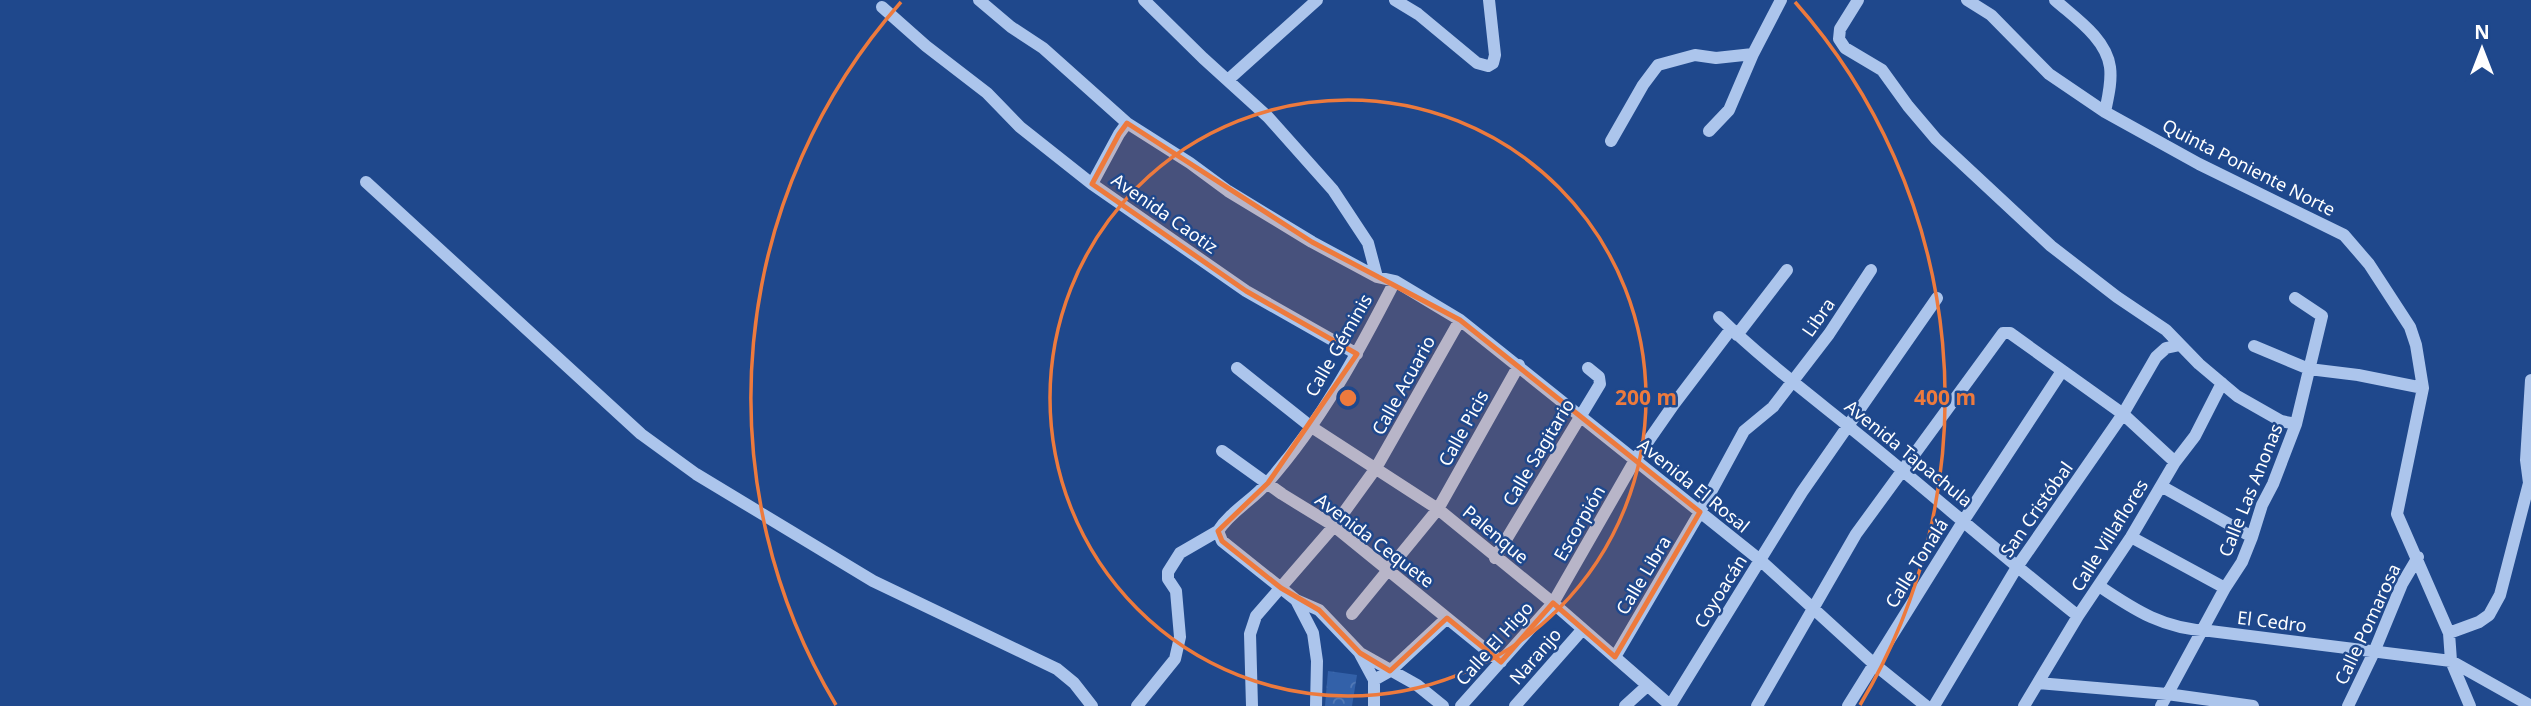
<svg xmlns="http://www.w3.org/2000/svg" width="2531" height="706" viewBox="0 0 2531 706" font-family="'Noto Sans',sans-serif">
  <defs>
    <pattern id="forest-crowns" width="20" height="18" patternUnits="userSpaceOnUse" patternTransform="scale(1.75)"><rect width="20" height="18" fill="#3361a9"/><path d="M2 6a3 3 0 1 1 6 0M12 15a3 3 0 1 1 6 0" fill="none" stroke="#5279b6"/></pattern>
  </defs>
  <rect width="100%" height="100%" fill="#1f488c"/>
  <!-- forest -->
  <path fill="url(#forest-crowns)" d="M1328,671L1357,675L1352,706H1325Z"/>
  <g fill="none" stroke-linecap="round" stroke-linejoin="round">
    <!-- minor -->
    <path stroke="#acc5ec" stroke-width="12" d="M979,0L1011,27L1043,48L1127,123L1190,163L1228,191L1312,242L1377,277L1395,281L1460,320L1760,560L1874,664L1926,706
      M1144,0L1203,58L1268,117L1333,190L1368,243L1377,277
      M1395,0L1418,14L1477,63L1488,66L1493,63L1495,55L1489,0
      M1858,0L1840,29L1839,39L1845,48L1882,70L1908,106L1936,139L2051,246L2117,297L2166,330L2199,364L2237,396L2281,421L2296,424
      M1967,0L1991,15L2049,74L2105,112L2199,164L2344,235L2369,264L2410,327L2416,345L2423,388L2397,514L2449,633L2451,661L2470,706
      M2055,0C2075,18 2106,38 2110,67C2112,82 2108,97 2105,112
      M882,7L926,46L987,93L1020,127L1092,184L1246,291L1357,354
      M1229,79L1317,0
      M1709,131L1729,110L1753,54L1781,0
      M1611,141L1643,85L1658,65L1695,55L1716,58L1753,54
      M366,182L641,434L696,474L873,581L1057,669L1074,683L1092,706
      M1092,184L1119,134L1127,123
      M1395,281C1359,351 1321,422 1268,482C1253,500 1231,511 1218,531L1222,541L1296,600L1319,610L1360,653L1417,685L1443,706
      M1719,317C1767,364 1822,404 1874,447C1942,503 2009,561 2078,616
      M1737,335L1787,270
      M2254,346L2309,369L2358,375L2423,388
      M1237,368L1310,426L1438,509L1553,603L1671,706
      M1222,451L1282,494L1334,526L1501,662
      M2161,486L2252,537
      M2131,537L2225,588
      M1495,558L1600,384L1599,377L1588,368
      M2099,586C2136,611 2164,629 2210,631L2451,661L2531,706
      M1296,600L1313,633L1317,661L1316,706
      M1352,614L1438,509L1519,365
      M2449,633L2479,622L2489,615L2500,595L2529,483L2526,460L2531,380
      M1360,654L1374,680V706
      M1615,657L1700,512L1744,431L1773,407L1829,334L1871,270
      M1374,680L1390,671L1447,618
      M2038,683L2167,694L2253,706
      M1137,706L1175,659L1180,637L1176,591L1168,579V572L1180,553L1218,531
      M1252,706L1250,634L1256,616L1334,526L1376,468L1460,320
      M1461,706L1553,603L1635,460L1674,404L1731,329
      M1515,706L1582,630
      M1625,706L1647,686
      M1670,706L1802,492L1937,298
      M1757,706L1856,534L2003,333H2010L2123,414L2175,462
      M1848,706L1964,520L2062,371
      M1934,706L2017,567L2123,414L2156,357L2166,348L2180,345
      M2024,706L2078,616L2131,537L2175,462L2195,436L2222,383
      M2161,706L2225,588L2242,562L2252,537L2262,505L2273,484L2296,424L2322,316L2295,298
      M2348,706L2374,652L2402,584L2418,557"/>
  </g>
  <!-- marked area -->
  <path fill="#ed7a3d" fill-opacity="0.2" stroke="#ed7a3d" stroke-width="5" stroke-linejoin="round" d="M1127,123L1312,242L1460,320L1700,512L1615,657L1553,603L1501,662L1447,618L1390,671L1360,653L1319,610L1281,588L1222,541L1218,531L1268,483L1357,354L1246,291L1092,184L1119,134Z"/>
  <!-- distance rings -->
  <g fill="none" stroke="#ed7a3d" stroke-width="3.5">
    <circle cx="1348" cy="398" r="298"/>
    <path d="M836 705A597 597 0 0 1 901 2M1795 2A597 597 0 0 1 1860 705"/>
  </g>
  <g text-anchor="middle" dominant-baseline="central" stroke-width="5" stroke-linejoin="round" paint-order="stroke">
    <!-- street labels -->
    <g font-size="18" fill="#fff" stroke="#1f488c">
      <text transform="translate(2249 167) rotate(27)">Quinta Poniente Norte</text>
      <text transform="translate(1165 213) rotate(35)">Avenida Caotiz</text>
      <text transform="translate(1818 317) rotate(-55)">Libra</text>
      <text transform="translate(1338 345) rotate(-60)">Calle Géminis</text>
      <text transform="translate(1403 385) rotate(-61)">Calle Acuario</text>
      <text transform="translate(1463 428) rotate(-61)">Calle Picis</text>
      <text transform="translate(1538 452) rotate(-59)">Calle Sagitario</text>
      <text transform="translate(1909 453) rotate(39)">Avenida Tapachula</text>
      <text transform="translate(1694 485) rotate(39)">Avenida El Rosal</text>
      <text transform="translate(2250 490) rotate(-68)">Calle Las Anonas</text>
      <text transform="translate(2036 509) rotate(-55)">San Cristóbal</text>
      <text transform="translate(1579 523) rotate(-60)">Escorpión</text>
      <text transform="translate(1496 534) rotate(40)">Palenque</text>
      <text transform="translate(2109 535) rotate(-58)">Calle Villaflores</text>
      <text transform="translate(1375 540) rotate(37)">Avenida Cequete</text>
      <text transform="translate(1916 563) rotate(-58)">Calle Tonalá</text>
      <text transform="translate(1643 575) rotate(-59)">Calle Libra</text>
      <text transform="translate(1720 591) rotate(-58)">Coyoacán</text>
      <text transform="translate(2272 621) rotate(7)">El Cedro</text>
      <text transform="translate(2367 624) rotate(-65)">Calle Pomarosa</text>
      <text transform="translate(1494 643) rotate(-48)">Calle El Higo</text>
      <text transform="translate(1535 656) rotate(-49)">Naranjo</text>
    </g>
  </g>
  <circle cx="1348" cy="398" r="10" fill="#ed7a3d" stroke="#1f488c" stroke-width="3.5"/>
  <g font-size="21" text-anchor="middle" font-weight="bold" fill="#ed7a3d" stroke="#1f488c" stroke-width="5" stroke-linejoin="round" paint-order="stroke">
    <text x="1646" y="405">200 m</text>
    <text x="1945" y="405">400 m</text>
  </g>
  <!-- north arrow -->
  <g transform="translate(2482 49)" stroke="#1f488c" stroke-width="5" paint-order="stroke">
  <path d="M0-5L12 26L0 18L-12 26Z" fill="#ffffff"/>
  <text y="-10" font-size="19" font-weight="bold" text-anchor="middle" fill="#ffffff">N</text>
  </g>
</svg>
